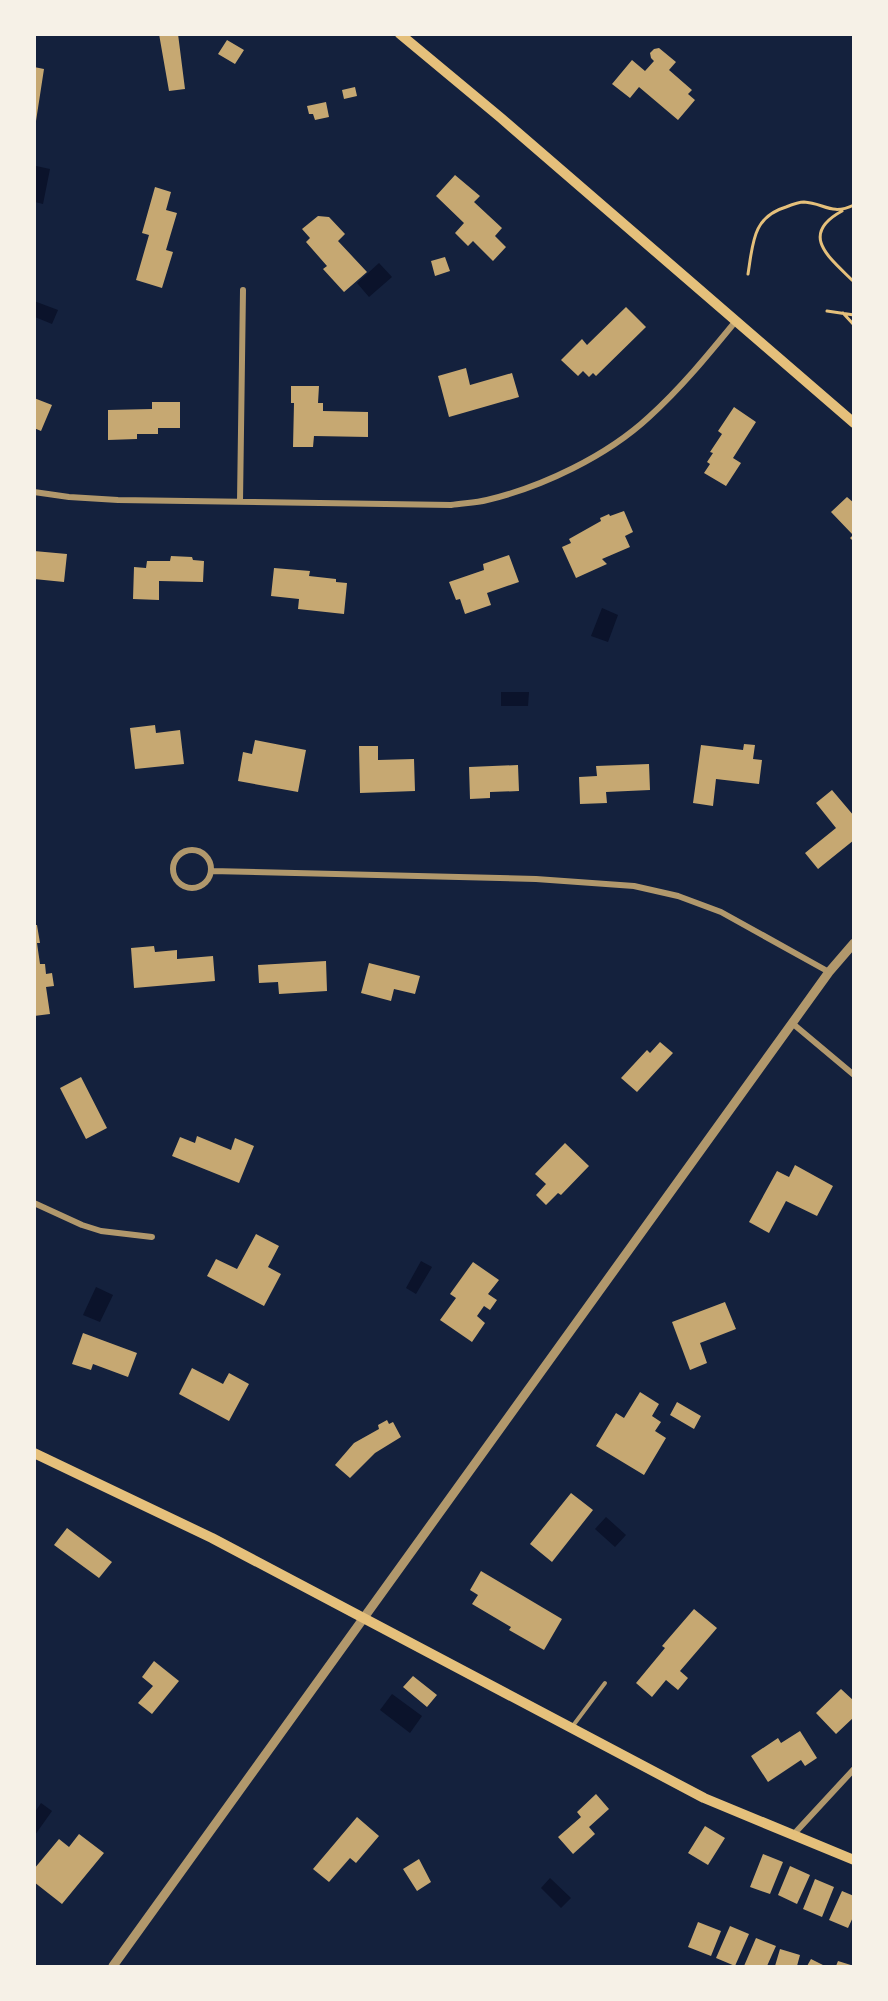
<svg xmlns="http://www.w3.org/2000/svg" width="888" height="2001" viewBox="0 0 888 2001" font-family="'DM Sans',sans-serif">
  <rect width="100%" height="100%" fill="#14213d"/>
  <!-- water -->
  <path fill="#0b132b" d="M36,166L50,169L43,204L35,202Z
    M379,263L392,277L369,297L357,283Z
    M34,301L58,310L52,324L35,317Z
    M602,608L618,615L608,642L591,636Z
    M501,692H529L528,706H501Z
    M421,1261L432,1267L416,1294L406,1288Z
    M96,1287L113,1295L100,1322L83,1315Z
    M606,1517L626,1535L615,1547L595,1529Z
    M392,1694L422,1716L410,1733L380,1710Z
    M41,1803L52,1811L35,1835V1812Z
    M550,1878L571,1898L561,1908L541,1888Z"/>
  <!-- building -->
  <path fill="#c6a872" d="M159,34H178L185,89L169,91Z
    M227,40L244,50L235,64L218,54Z
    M659,48L676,62L669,70L692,90L688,94L695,100L678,120L639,87L630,98L612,84L632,60L645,71L654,61L651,58L650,53L654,49Z
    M34,67L44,69L36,121H34Z
    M355,87L357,96L344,99L342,90Z
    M326,102L329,117L315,120L313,114H309L307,106Z
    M455,175L480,196L474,202L502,228L495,236L506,247L493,261L473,241L468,246L455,233L464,223L436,196Z
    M155,187L171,192L166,210L177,213L166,250L173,252L162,288L136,280L149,235L142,233Z
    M318,216L329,217L345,234L338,241L367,272L344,292L323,269L327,266L306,242L310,238L302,229Z
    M445,257L450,271L435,276L431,261Z
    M626,307L646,327L596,376L593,373L589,377L583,371L578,376L561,360L582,339L587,345Z
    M466,368L470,385L512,373L519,397L449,417L438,376Z
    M291,386H319L318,403H323V411L368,412V437L314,436L313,447H293L294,403H291Z
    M34,398L52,405L41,431L34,428Z
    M152,402H180V428H158V434H137V439L108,440V410L152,409Z
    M734,407L756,422L733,458L741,463L726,486L704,473L710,464L707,462L713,453L710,452L722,434L718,431Z
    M847,497L854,503V542L850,538L853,535L831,512Z
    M624,511L633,532L625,536L630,547L602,559L607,564L576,578L562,547L571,543L569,539L601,521L600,518L609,514L610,516Z
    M34,551L67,554L64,582L34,579Z
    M509,555L519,582L487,593L491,605L465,614L460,599L456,600L449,582L484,570L483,564Z
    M171,556L192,557L193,560L204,561L203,582L159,581V600L133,599L134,567L146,568L147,561H170Z
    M274,568L310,571L309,576L336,579V582L347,583L344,614L298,609L299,599L271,596Z
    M155,725L156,733L180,730L184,764L135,769L130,728Z
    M255,740L306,750L298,792L238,781L243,752L252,754Z
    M744,744L755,745L753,759L762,760L759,784L716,779L713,806L693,803L701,745L743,750Z
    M359,746H378V760L414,759L415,791L360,793Z
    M649,764L650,790L606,792L607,803L580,804L579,777L597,776L596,766Z
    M518,765L519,791L490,792V798L470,799L469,767Z
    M832,790L854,816V840L818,869L805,853L836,828L816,803Z
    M34,925H37L40,943H37L40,964H45L46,974L52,973L54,986L46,987L50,1014L34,1016Z
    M154,946L155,952L177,950V959L213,956L215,981L134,988L131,948Z
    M326,961L327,991L279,994L278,982L259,983L258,965Z
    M369,963L420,976L415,994L394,989L391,1001L361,993Z
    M660,1042L673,1053L637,1092L621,1078L647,1050L650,1053Z
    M81,1077L107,1128L86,1139L60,1088Z
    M197,1136L231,1150L235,1138L254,1146L239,1183L172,1156L180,1137L195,1143Z
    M565,1143L589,1166L561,1195L558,1193L546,1205L536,1195L546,1184L535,1174Z
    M795,1165L833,1186L817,1216L786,1201L769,1233L749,1222L777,1171L789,1177Z
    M256,1234L279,1246L268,1267L281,1274L264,1306L207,1276L216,1259L237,1269Z
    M473,1262L499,1280L488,1294L497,1300L490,1310L484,1306L477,1316L485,1323L472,1342L440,1320L456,1298L450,1294Z
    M725,1302L736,1329L700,1343L707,1363L690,1370L672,1322Z
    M83,1333L137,1353L128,1377L93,1364L91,1370L72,1364Z
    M192,1368L223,1384L229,1373L249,1384L229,1421L179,1394Z
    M640,1392L659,1404L652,1416L661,1422L655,1431L666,1438L644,1475L596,1446L616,1413L624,1418Z
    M677,1402L701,1416L694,1429L670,1415Z
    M387,1420L389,1424L393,1422L401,1437L375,1453L350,1478L335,1465L354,1443L379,1429L378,1425Z
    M571,1493L593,1510L552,1562L530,1544Z
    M67,1528L112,1562L99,1578L54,1545Z
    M481,1571L562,1619L544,1650L509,1630L511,1627L472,1604L478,1595L470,1590Z
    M694,1609L717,1628L680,1671L688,1678L678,1690L666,1680L652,1697L636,1683L665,1648L662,1646Z
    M154,1661L179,1681L152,1714L138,1703L153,1686L142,1677Z
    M413,1676L437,1695L427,1707L403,1687Z
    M841,1689L854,1701V1717L836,1734L816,1713Z
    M800,1731L817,1758L805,1766L801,1760L768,1782L751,1756L778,1738L781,1743Z
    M596,1794L609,1809L589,1827L595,1834L573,1854L558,1837L581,1817L577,1812Z
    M357,1817L379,1836L356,1863L350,1858L329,1882L313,1869Z
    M705,1826L725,1838L708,1865L688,1853Z
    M79,1834L104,1853L62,1904L34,1882V1869L59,1839L69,1847Z
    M763,1854L783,1862L770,1894L750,1887Z
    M419,1859L431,1882L417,1891L403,1869Z
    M790,1866L810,1875L797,1904L778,1895Z
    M815,1879L834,1887L822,1917L803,1909Z
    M842,1891L854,1896V1915L848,1928L829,1920Z
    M698,1922L721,1931L711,1956L688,1947Z
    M730,1926L749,1934L735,1966L716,1958Z
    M756,1938L776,1946L767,1966H744Z
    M780,1949L800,1955L797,1966H775Z
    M811,1959L825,1966H807Z
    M838,1961L854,1966H836Z"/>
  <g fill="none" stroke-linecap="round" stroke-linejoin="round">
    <!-- path -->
    <path stroke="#e5c07b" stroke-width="3" d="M842,211C798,235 830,258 854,282
      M748,274C753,244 752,217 786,207C791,205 799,202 804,202C824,203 831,216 854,205
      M827,311L854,315
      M843,313L854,325"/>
    <!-- service -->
    <path stroke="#b1986c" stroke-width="4" d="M572,1727L605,1683"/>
    <!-- minor -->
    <path stroke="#b1986c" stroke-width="6" d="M34,492L69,497L118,500L451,505C462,503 475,503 487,500C542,487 607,456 649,417C681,388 708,355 735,322
      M240,501L243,290
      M173 869a19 19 0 1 1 38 0a19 19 0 1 1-38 0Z
      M211,871L536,879L634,886L678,896L721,912L829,972
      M792,1023L854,1075
      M34,1203L82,1225L101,1231L152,1237
      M793,1835L854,1769"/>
    <!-- tertiary -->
    <path stroke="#b1986c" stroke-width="9" d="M113,1966L829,972L854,943"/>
    <!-- secondary -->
    <path stroke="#e5c07b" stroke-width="10" d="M400,34L501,118L854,423
      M34,1453L212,1538L704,1798L854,1860"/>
  </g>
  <!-- border -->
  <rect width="888" height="2001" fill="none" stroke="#f6f1e7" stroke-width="72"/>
</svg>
